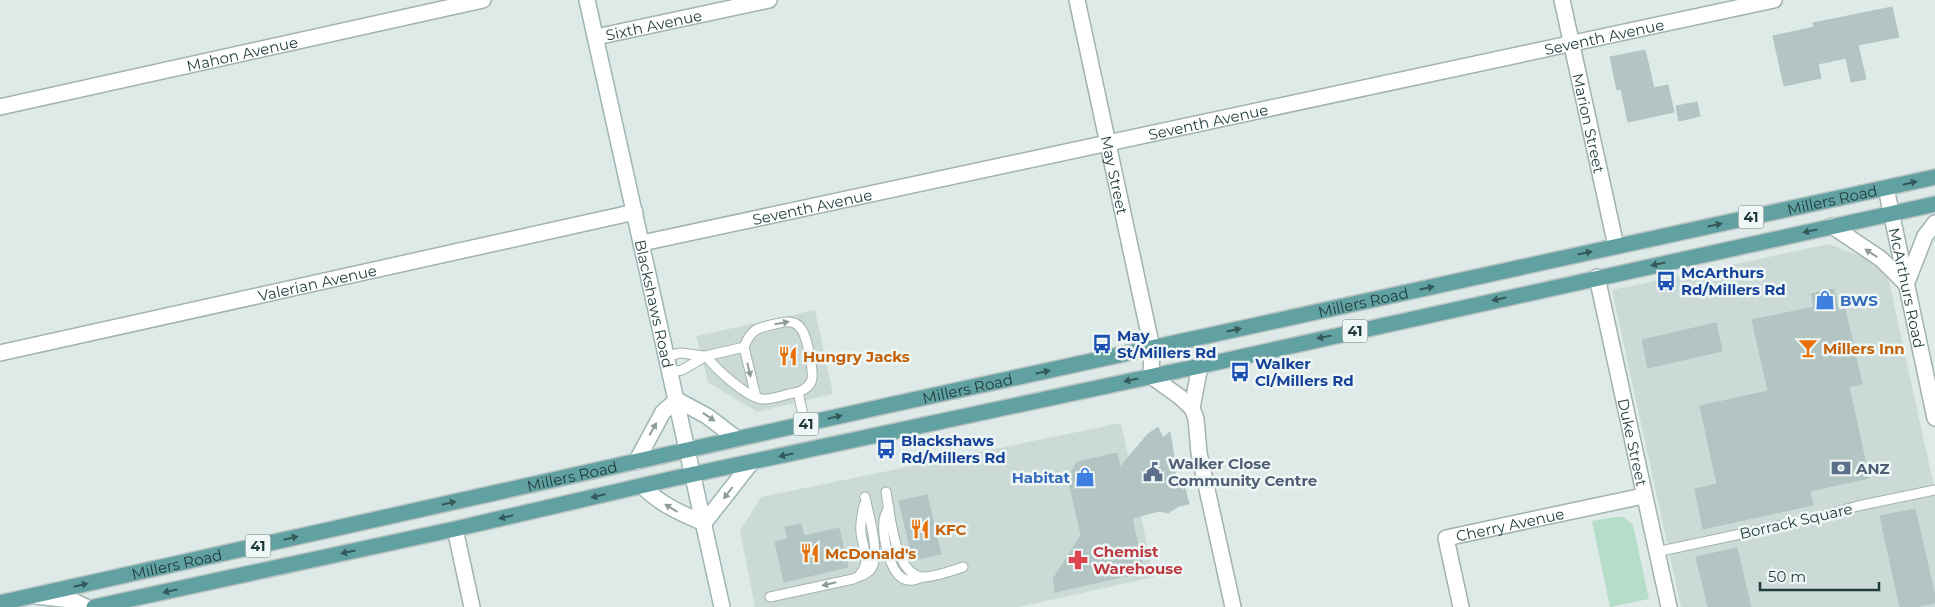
<svg xmlns="http://www.w3.org/2000/svg" width="1935" height="607" viewBox="0 0 1935 607" font-family="Montserrat,sans-serif">
  <rect width="100%" height="100%" fill="#deeae8"/>
  <!-- built -->
  <path fill="#ccdad7" d="M1829,244L1878,263L1889,281L1935,491V607H1681L1612,290Z
    M815,310L833,394L757,412L708,382L696,336Z
    M1121,423L1154,577L1019,607H755L740,531L761,497Z"/>
  <!-- green -->
  <path fill="#b6ddca" d="M1615,517H1623L1633,525L1649,599L1610,607L1592,521Z"/>
  <!-- building -->
  <path fill="#b3c5c2" stroke="#b1c4c1" d="M1892,7L1899,37L1858,45L1866,79L1851,82L1846,58L1818,64L1821,78L1784,86L1773,36L1814,27L1813,23Z
    M1645,50L1654,88L1668,85L1674,112L1628,122L1621,89L1617,90L1610,57Z
    M1697,102L1700,116L1679,121L1676,106Z
    M1834,289L1839,311L1845,309L1862,384L1849,387L1869,478L1810,491L1813,505L1703,529L1695,489L1717,484L1700,406L1768,391L1752,320L1814,307L1811,294Z
    M1716,323L1722,351L1648,368L1642,340Z
    M1158,427L1163,438L1170,432L1175,463L1174,471L1182,482L1183,481L1189,504L1179,506L1168,513L1159,511L1132,518L1144,572L1055,592L1053,579L1081,535L1068,478L1077,462L1117,453L1120,467L1148,434Z
    M927,495L941,554L913,560L899,501Z
    M1915,509L1935,596V603L1915,607H1900L1880,516Z
    M801,524L804,536L839,528L848,567L784,582L775,542L788,539L785,527Z
    M1737,548L1751,607H1708L1696,557Z"/>
  <g fill="none" stroke-linecap="round" stroke-linejoin="round">
    <defs>
      <path id="lane" d="M667,356L681,353L704,356
        M706,356C715,368 746,397 762,399C770,400 781,396 789,394C798,392 806,391 811,382C815,374 807,338 802,330C800,327 797,324 794,323C788,320 781,323 775,324C757,328 751,329 744,347
        M671,372L682,370L706,356L744,347L756,397
        M798,392L805,424
        M886,492C890,514 895,579 925,577C938,576 951,571 963,567
        M889,507C887,511 884,516 884,522C882,536 890,573 904,579C910,582 918,579 924,577
        M1656,552L1811,519L1858,506L1935,490
        M860,574C872,563 862,546 861,532C860,523 862,514 864,505
        M770,597L853,579C860,576 869,574 872,567C880,551 868,513 865,497"/>
      <g id="street">
        <path id="s1" d="M1077,0L1152,348L1151,376L1180,397L1192,408L1196,419L1199,453L1233,607"/>
        <path id="s2" d="M1562,0L1616,246"/>
        <path id="s3" d="M596,37L769,0"/>
        <path id="s4" d="M0,107L483,0"/>
        <path id="s5" d="M1886,188L1935,418"/>
        <path d="M1832,226L1881,259L1906,284"/>
        <path id="s6" d="M642,243L1774,0"/>
        <path id="s7" d="M1597,277L1669,607"/>
        <path d="M1907,282L1925,236L1935,223"/>
        <path id="s8" d="M0,353L635,212"/>
        <path d="M1192,408L1200,366"/>
        <path d="M455,529L472,607"/>
        <path d="M35,596L71,600L86,607"/>
        <path id="s9" d="M1461,607L1446,538L1643,496"/>
      </g>
      <g id="secondary">
        <path id="s10" d="M587,0L722,607"/>
        <path d="M677,400L707,416L737,439"/>
        <path d="M636,462L663,412L677,400"/>
        <path d="M642,486C660,504 680,513 704,523"/>
        <path d="M704,523L751,463"/>
      </g>
      <g id="primary">
        <path id="s11" d="M0,603L876,408L1935,177"/>
        <path d="M94,607L455,529L671,479L1200,366L1935,204"/>
      </g>
    </defs>
    <!-- lane casing -->
    <use href="#lane" stroke="#a1b2b0" stroke-width="11"/>
    <!-- street casing -->
    <use href="#street" stroke="#a1b2b0" stroke-width="18"/>
    <!-- secondary casing -->
    <use href="#secondary" stroke="#9db6b4" stroke-width="18"/>
    <!-- primary casing -->
    <use href="#primary" stroke="#bcc4c4" stroke-width="18"/>
    <!-- lane -->
    <use href="#lane" stroke="#fff" stroke-width="9"/>
    <!-- street -->
    <use href="#street" stroke="#fff" stroke-width="15"/>
    <!-- secondary -->
    <use href="#secondary" stroke="#fff" stroke-width="15"/>
    <!-- primary -->
    <use href="#primary" stroke="#61a1a1" stroke-width="15"/>
  </g>
  <!-- one-way arrows -->
  <defs><path id="oneway-solid" d="M-6-.8H1V-3.2L6.5 0L1 3.2V.8H-6Z" transform="scale(1.25)"/></defs>
  <g fill="#335959">
    <use href="#oneway-solid" transform="translate(1910 183) rotate(-13)"/>
    <use href="#oneway-solid" transform="translate(1715 225) rotate(-12)"/>
    <use href="#oneway-solid" transform="translate(1810 231) rotate(168)"/>
    <use href="#oneway-solid" transform="translate(1585 253) rotate(-12)"/>
    <use href="#oneway-solid" transform="translate(1658 264) rotate(168)"/>
    <use href="#oneway-solid" transform="translate(1427 288) rotate(-12)"/>
    <use href="#oneway-solid" transform="translate(1499 299) rotate(168)"/>
    <use href="#oneway-solid" transform="translate(1234 330) rotate(-12)"/>
    <use href="#oneway-solid" transform="translate(1324 337) rotate(168)"/>
    <use href="#oneway-solid" transform="translate(1043 372) rotate(-12)"/>
    <use href="#oneway-solid" transform="translate(1131 380) rotate(168)"/>
    <use href="#oneway-solid" transform="translate(835 417) rotate(-13)"/>
    <use href="#oneway-solid" transform="translate(786 455) rotate(168)"/>
    <use href="#oneway-solid" transform="translate(598 496) rotate(167)"/>
    <use href="#oneway-solid" transform="translate(449 503) rotate(-13)"/>
    <use href="#oneway-solid" transform="translate(506 517) rotate(167)"/>
    <use href="#oneway-solid" transform="translate(291 538) rotate(-13)"/>
    <use href="#oneway-solid" transform="translate(348 552) rotate(168)"/>
    <use href="#oneway-solid" transform="translate(81 585) rotate(-13)"/>
    <use href="#oneway-solid" transform="translate(170 591) rotate(168)"/>
  </g>
  <g fill="#8f9c9c">
    <use href="#oneway-solid" transform="translate(1871 253) rotate(-147)"/>
    <use href="#oneway-solid" transform="translate(782 323) rotate(-10)"/>
    <use href="#oneway-solid" transform="translate(749 370) rotate(77)"/>
    <use href="#oneway-solid" transform="translate(709 417) rotate(34)"/>
    <use href="#oneway-solid" transform="translate(653 429) rotate(-61)"/>
    <use href="#oneway-solid" transform="translate(728 493) rotate(127)"/>
    <use href="#oneway-solid" transform="translate(671 508) rotate(-149)"/>
    <use href="#oneway-solid" transform="translate(829 584) rotate(167)"/>
  </g>
  <!-- icons -->
  <defs>
    <symbol id="bus-bare" viewBox="-9 -9 18 18"><path d="M-5-6H5V4H4V6H2V4H-2V6H-4V4H-5ZM-3.5-4V0h7V-4ZM-3.5 1.2v1.5H-2V1.2ZM2 1.2v1.5H3.5V1.2Z" fill="#1a4fb4" stroke="#eef7f5" stroke-width="2.5" paint-order="stroke"/></symbol>
    <symbol id="shop-bare" viewBox="-9 -9 18 18"><path d="M-5-2.5h2.3a2.7 3.5 0 0 1 5.4 0H5L5.5 6h-11ZM-1.5-2.5h3a1.5 2.3 0 0 0-3 0Z" fill="#3f7fe0" stroke="#eef7f5" stroke-width="2.5" paint-order="stroke"/></symbol>
    <symbol id="bar-bare" viewBox="-9 -9 18 18"><path d="M-6-5H6L.8 .8V4.5H3.5V6h-7V4.5H-.8V.8Z" fill="#e8710a" stroke="#eef7f5" stroke-width="2.5" paint-order="stroke"/></symbol>
    <symbol id="restaurant-bare" viewBox="-9 -9 18 18"><path d="M-5-6h1v4h1v-4h1v4h1v-4h1v5L-1.5 .5V6h-2V.5L-5-1ZM5-6V6H3V1.5H1.5Q1.5-4 5-6Z" fill="#e8710a" stroke="#eef7f5" stroke-width="2.5" paint-order="stroke"/></symbol>
    <symbol id="bank-bare" viewBox="-9 -9 18 18"><path d="M-6-4H6V4H-6ZM0-2.3a2.3 2.3 0 1 0 0 4.6a2.3 2.3 0 1 0 0-4.6Z" fill="#5c6f8a" stroke="#eef7f5" stroke-width="2.5" paint-order="stroke"/></symbol>
    <symbol id="civic-bare" viewBox="-9 -9 18 18"><path d="M-.6-6.5H3V-4.5H.6V-3L4-1V1h2V6H-6V1h2V-1L-.6-3ZM-1.2 2.5V6h2.4V2.5Z" fill="#5c6f8a" stroke="#eef7f5" stroke-width="2.5" paint-order="stroke"/></symbol>
    <symbol id="pharmacy-bare" viewBox="-9 -9 18 18"><path d="M-2-6h4v4h4v4h-4v4h-4v-4h-4v-4h4Z" fill="#e0444e" stroke="#eef7f5" stroke-width="2.5" paint-order="stroke"/></symbol>
  </defs>
  <g fill-rule="evenodd">
    <use href="#bus-bare" x="1652" y="267" width="28" height="28"/>
    <use href="#shop-bare" x="1811" y="286" width="28" height="28"/>
    <use href="#bus-bare" x="1088" y="330" width="28" height="28"/>
    <use href="#bar-bare" x="1794" y="334" width="28" height="28"/>
    <use href="#restaurant-bare" x="774" y="342" width="28" height="28"/>
    <use href="#bus-bare" x="1226" y="358" width="28" height="28"/>
    <use href="#bus-bare" x="872" y="435" width="28" height="28"/>
    <use href="#bank-bare" x="1827" y="454" width="28" height="28"/>
    <use href="#civic-bare" x="1139" y="458" width="28" height="28"/>
    <use href="#shop-bare" x="1071" y="463" width="28" height="28"/>
    <use href="#restaurant-bare" x="906" y="515" width="28" height="28"/>
    <use href="#restaurant-bare" x="796" y="539" width="28" height="28"/>
    <use href="#pharmacy-bare" x="1064" y="546" width="28" height="28"/>
  </g>
  <g text-anchor="middle" dominant-baseline="central" stroke-width="5" stroke-linejoin="round" paint-order="stroke">
    <!-- shield labels -->
    <g fill="#eef7f5" stroke="#5d7372" stroke-width="1">
      <rect x="1738.5" y="205.5" width="25" height="23" rx="4"/>
      <rect x="1342.5" y="319.5" width="25" height="23" rx="4"/>
      <rect x="793.5" y="412.5" width="25" height="23" rx="4"/>
      <rect x="245.5" y="534.5" width="25" height="23" rx="4"/>
    </g>
    <g font-size="14" font-weight="bold" fill="#1f3a3a">
      <text x="1751" y="217">41</text>
      <text x="1355" y="331">41</text>
      <text x="806" y="424">41</text>
      <text x="258" y="546">41</text>
    </g>
    <!-- street labels -->
    <g font-size="15" fill="#1f3a3a" stroke="#eef7f5">
      <text stroke="none"><textPath href="#s3" startOffset="59">Sixth Avenue</textPath></text>
      <text stroke="none"><textPath href="#s6" startOffset="984">Seventh Avenue</textPath></text>
      <text stroke="none"><textPath href="#s4" startOffset="248">Mahon Avenue</textPath></text>
      <text stroke="none"><textPath href="#s6" startOffset="579">Seventh Avenue</textPath></text>
      <text stroke="none"><textPath href="#s2" startOffset="126">Marion Street</textPath></text>
      <text stroke="none"><textPath href="#s1" startOffset="179">May Street</textPath></text>
      <text stroke="none"><textPath href="#s11" startOffset="1876">Millers Road</textPath></text>
      <text stroke="none"><textPath href="#s6" startOffset="174">Seventh Avenue</textPath></text>
      <text stroke="none"><textPath href="#s8" startOffset="325">Valerian Avenue</textPath></text>
      <text stroke="none"><textPath href="#s5" startOffset="102">McArthurs Road</textPath></text>
      <text stroke="none"><textPath href="#s11" startOffset="1396">Millers Road</textPath></text>
      <text stroke="none"><textPath href="#s10" startOffset="311">Blackshaws Road</textPath></text>
      <text stroke="none"><textPath href="#s11" startOffset="991">Millers Road</textPath></text>
      <text stroke="none"><textPath href="#s7" startOffset="169">Duke Street</textPath></text>
      <text stroke="none"><textPath href="#s11" startOffset="586">Millers Road</textPath></text>
      <text transform="translate(1796 521) rotate(-13)">Borrack Square</text>
      <text stroke="none"><textPath href="#s9" startOffset="136">Cherry Avenue</textPath></text>
      <text stroke="none"><textPath href="#s11" startOffset="181">Millers Road</textPath></text>
    </g>
    <!-- transit labels -->
    <g font-size="15" font-weight="bold" fill="#164399" stroke="#eef7f5" text-anchor="start">
      <text x="1681" y="272">McArthurs<tspan x="1681" dy="17">Rd/Millers Rd</tspan></text>
      <text x="1117" y="335">May<tspan x="1117" dy="17">St/Millers Rd</tspan></text>
      <text x="1255" y="363">Walker<tspan x="1255" dy="17">Cl/Millers Rd</tspan></text>
      <text x="901" y="440">Blackshaws<tspan x="901" dy="17">Rd/Millers Rd</tspan></text>
    </g>
    <!-- shop labels -->
    <g font-size="15" font-weight="bold" fill="#366cbe" stroke="#eef7f5" text-anchor="start">
      <text x="1840" y="300">BWS</text>
      <text x="1070" y="477" text-anchor="end">Habitat</text>
    </g>
    <!-- food labels -->
    <g font-size="15" font-weight="bold" fill="#c56008" stroke="#eef7f5" text-anchor="start">
      <text x="1823" y="348">Millers Inn</text>
      <text x="803" y="356">Hungry Jacks</text>
      <text x="935" y="529">KFC</text>
      <text x="825" y="553">McDonald's</text>
    </g>
    <!-- service labels -->
    <g font-size="15" font-weight="bold" fill="#4e5e75" stroke="#eef7f5" text-anchor="start">
      <text x="1168" y="463">Walker Close<tspan x="1168" dy="17">Community Centre</tspan></text>
      <text x="1856" y="468">ANZ</text>
    </g>
    <!-- health labels -->
    <g font-size="15" font-weight="bold" fill="#be3a42" stroke="#eef7f5" text-anchor="start">
      <text x="1093" y="551">Chemist<tspan x="1093" dy="17">Warehouse</tspan></text>
    </g>
  </g>
  <!-- scale -->
  <path d="M1760 582v8h119v-8" fill="none" stroke="#1f3a3a" stroke-width="2.5"/>
  <text x="1768" y="582" font-size="15" fill="#1f3a3a" stroke="#eef7f5" stroke-width="4" paint-order="stroke">50 m</text>
</svg>
